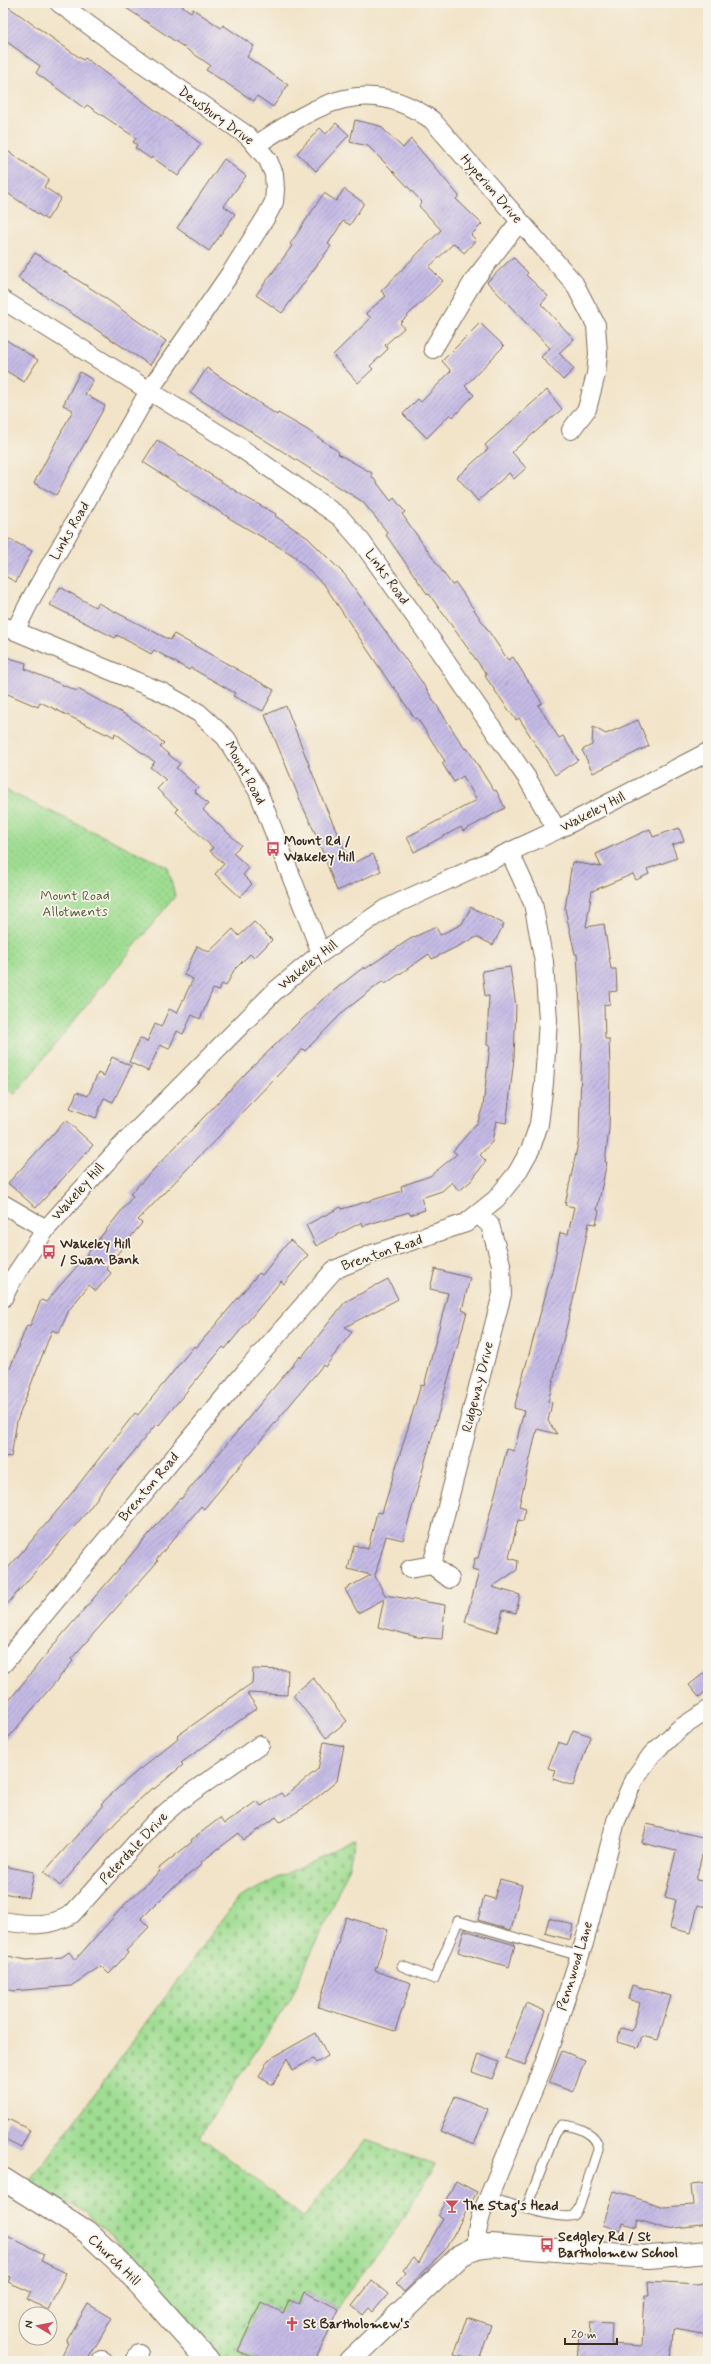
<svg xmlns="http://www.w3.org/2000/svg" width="711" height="2364" viewBox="0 0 711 2364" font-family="Mynerve,sans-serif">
  <defs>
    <pattern id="cemetery-stones" width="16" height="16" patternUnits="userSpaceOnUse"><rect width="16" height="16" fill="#9fdd92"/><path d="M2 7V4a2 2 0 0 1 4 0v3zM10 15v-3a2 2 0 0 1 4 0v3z" fill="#8abe7d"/></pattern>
    <pattern id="garden-dots" width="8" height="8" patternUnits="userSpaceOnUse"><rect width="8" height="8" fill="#9fdd92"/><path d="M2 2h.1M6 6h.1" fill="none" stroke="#8abe7d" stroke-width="1.8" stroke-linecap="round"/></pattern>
    <pattern id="building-hatch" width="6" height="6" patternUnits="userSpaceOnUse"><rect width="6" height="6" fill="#c5bbe6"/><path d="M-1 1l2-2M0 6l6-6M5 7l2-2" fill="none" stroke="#a198ba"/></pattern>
  </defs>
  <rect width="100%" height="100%" fill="#f7f3e8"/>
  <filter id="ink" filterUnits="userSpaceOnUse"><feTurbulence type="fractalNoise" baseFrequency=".025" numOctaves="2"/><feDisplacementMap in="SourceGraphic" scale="8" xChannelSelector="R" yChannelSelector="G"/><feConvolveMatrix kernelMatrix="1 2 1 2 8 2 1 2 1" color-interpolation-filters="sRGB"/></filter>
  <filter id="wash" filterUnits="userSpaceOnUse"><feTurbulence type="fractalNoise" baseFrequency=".012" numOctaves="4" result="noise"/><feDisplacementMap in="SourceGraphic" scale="16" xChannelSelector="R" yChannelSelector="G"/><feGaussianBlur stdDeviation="0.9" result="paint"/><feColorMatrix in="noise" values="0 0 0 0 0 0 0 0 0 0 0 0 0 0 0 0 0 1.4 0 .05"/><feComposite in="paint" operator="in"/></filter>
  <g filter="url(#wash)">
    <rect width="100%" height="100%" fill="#f2e4c9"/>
    <!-- cemetery -->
    <path fill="url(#cemetery-stones)" stroke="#6d8458" d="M355,1839L348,1870L291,1998L200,2136L303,2217L366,2140L435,2165L391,2237L343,2299L339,2309L305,2292L299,2304L289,2300L283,2313L261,2303L238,2351L260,2361H222L189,2318L123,2247L85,2212L30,2182L238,1898Z"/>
    <!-- garden -->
    <path fill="url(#garden-dots)" stroke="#6d8458" d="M3,789L168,867L175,896L15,1094L3,1087Z"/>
    <g id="blocks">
      <!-- building -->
      <path fill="url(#building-hatch)" d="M3,3L83,60L85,58L201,144L178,176L152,157L151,159L135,148L137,145L133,142L136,138L87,105L84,108L36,73L40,66L3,39Z
        M119,3H178L191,12L193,9L221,28L223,25L254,46L247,57L288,85L273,107L257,96L254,101L206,70L210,65Z
        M355,120L380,126L403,148L411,139L459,196L456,199L482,224L471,235L476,240L464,253L454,243L429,267L443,281L400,323L404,328L385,345L388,349L370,366L373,369L358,383L333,355L371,318L366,313L386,296L381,291L441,230L419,206L422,202L394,172L368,146L350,142Z
        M336,123L349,135L316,171L297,153L320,128L326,134Z
        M3,148L49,179L44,187L61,198L47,220L3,190Z
        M224,159L246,176L224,206L235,214L209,251L177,228Z
        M344,189L364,203L350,225L343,221L328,244L331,246L282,313L256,295L292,246L290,244L324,193L336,201Z
        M35,253L98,293L166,341L150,365L18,278Z
        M513,257L528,273L526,275L548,296L541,304L574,339L559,353L574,369L563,380L541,357L550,348L487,282Z
        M480,323L504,346L465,386L474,395L453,417L450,414L427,438L403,414L418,399L421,402L451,371L442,361Z
        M3,338L38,360L24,382L3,369Z
        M207,368L277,415L278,413L306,429L339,452L338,454L372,473L371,475L391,501L394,498L405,512L402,514L430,554L452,585L456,583L508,660L513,657L542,703L538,705L559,738L563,736L578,760L555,775L519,718L516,720L498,695L485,676L487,675L429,594L428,595L386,535L388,533L363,502L190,393Z
        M80,372L93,380L85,394L105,406L56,495L34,483L73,410L63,405Z
        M547,390L562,409L512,452L526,468L514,479L509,473L478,501L457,477L488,449L485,445Z
        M157,440L245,497L276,514L275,516L308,538L345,575L419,678L465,749L467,748L494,791L496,790L505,808L463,831L461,827L414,852L407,837L477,800L463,776L454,782L442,763L445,761L417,718L415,719L394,687L393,688L325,586L293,555L234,521L143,462Z
        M3,536L32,551L16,582L3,575Z
        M60,587L95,607L98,603L170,640L174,634L274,690L263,711L233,696L235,693L191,668L189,670L154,650L151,654L117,635L115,638L50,605Z
        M3,656L26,663L25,669L77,691L78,689L102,702L128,716L164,743L160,747L180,764L176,768L198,787L194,791L208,804L203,810L241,845L233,853L249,868L243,875L252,884L240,897L215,874L224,864L210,851L213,848L176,812L178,809L157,789L166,780L150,767L155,762L115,733L114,737L107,733L106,734L40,702L38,707L3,692Z
        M286,706L324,803L351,864L373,854L381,871L337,891L317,837L303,807L265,715Z
        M638,720L649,746L593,773L582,750L592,745L593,727L606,734Z
        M679,828L684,841L672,845L677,858L647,869L649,874L636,880L633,874L592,891L586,927L604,924L611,969H616L617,991L609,992L610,1004L604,1005L605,1039H609L610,1070L609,1129L605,1162H607L597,1210L599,1211L596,1224L589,1223L575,1292L548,1402L552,1403L548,1421L557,1434L537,1429L519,1506L526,1508L523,1521L518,1520L509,1558L518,1561L517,1570L492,1587L520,1595L516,1613L503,1610L497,1632L465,1622L479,1572L472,1570L475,1558H478L507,1449L514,1451L524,1411L514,1408L553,1268L560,1233L568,1234L574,1207L565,1205L579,1139L582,1039L577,954H575L565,909L572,862L601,867L596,854L650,829L653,837Z
        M471,907L504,924L493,945L477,937L432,959L429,954L385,984L383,981L344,1011L305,1051L303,1049L138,1220L142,1223L106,1268L111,1273L96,1291L89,1285L69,1310L59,1333L52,1330L17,1421L11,1457L3,1456V1386L27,1325L30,1326L41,1300L46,1302L84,1258L133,1196L130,1194L248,1071L323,999L364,967L365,969L410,939L436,927L440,935L462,924Z
        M254,922L272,940L254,958L250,954L234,970L226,986L222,984L218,991L213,989L200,1019L192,1015L183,1034L177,1031L169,1049L160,1045L148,1071L129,1062L140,1038L147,1042L155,1024L161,1027L169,1009L177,1013L193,979L184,975L197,946L209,952L233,929L239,936Z
        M510,967L516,1006L514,1058L508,1110L506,1123L496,1121L492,1142L480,1155L486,1161L471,1181L459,1191L452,1182L442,1191L421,1198L425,1210L410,1215L409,1212L363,1226L362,1222L316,1246L306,1225L341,1207L342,1209L402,1191L401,1186L430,1176L457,1154L453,1151L478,1122L483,1106L490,1046L487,1045L489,996H485L482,971Z
        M112,1057L131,1066L113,1102L104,1098L96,1118L70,1108L77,1092L88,1096L98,1073L104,1076Z
        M66,1120L93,1145L36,1208L8,1183Z
        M290,1240L308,1255L284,1284L281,1281L225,1349L223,1347L159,1425L157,1423L113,1477L85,1514L3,1609V1574L63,1504L135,1413L138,1415L194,1346L196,1348L259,1273L262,1275Z
        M435,1269L470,1278L462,1310L467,1312L403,1540L386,1536L375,1576L385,1595L445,1605L442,1639L417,1637L378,1627L384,1599L358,1613L345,1589L371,1575L348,1569L354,1545L368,1549L377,1512L382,1513L421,1385L424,1386L448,1293L430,1289Z
        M388,1279L398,1299L345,1327L352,1332L325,1367L323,1365L204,1509L201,1506L156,1560L158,1561L71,1659L73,1661L3,1744V1708L56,1642L180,1498L181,1499L300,1356L301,1358L345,1302Z
        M253,1669L288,1670L287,1695L247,1693L257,1708L181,1763L183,1765L154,1789L152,1788L116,1822L60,1886L44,1872L103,1806L101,1804L129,1778L178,1738L177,1736L252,1683Z
        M708,1670V1690L699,1697L689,1685Z
        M313,1678L347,1721L326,1738L293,1695Z
        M573,1730L591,1736L573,1786L553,1779L556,1771L548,1768L558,1742L567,1745Z
        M324,1742L344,1746L337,1781L305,1807L280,1822L276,1817L244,1840L239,1833L201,1862L202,1864L170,1890L141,1919L149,1927L126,1951L128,1953L109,1974L101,1966L71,1986L13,1991L3,1988V1955L27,1960L62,1957L69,1952L75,1960L127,1902L160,1871L158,1869L192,1842L191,1840L220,1818L224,1824L257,1801L261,1806L281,1793L284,1797L318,1769Z
        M647,1824L706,1838L696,1880L708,1882V1907L698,1905L691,1933L670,1928L676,1900L665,1897L676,1851L642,1843Z
        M3,1866L34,1872L29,1898L3,1893Z
        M500,1879L522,1885L511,1930L478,1920L484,1896L494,1899Z
        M346,1917L388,1930L375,1971L411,1983L395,2031L318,2007Z
        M549,1918L573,1925L570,1940L545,1933Z
        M464,1930L515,1945L509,1967L458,1952Z
        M632,1985L671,1996L658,2040L642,2036L638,2048L617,2042L621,2028L632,2031L640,2003L628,1999Z
        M526,2003L545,2011L525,2065L505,2058Z
        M316,2033L328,2056L316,2063L313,2059L293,2070L287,2058L273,2085L259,2077L268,2060Z
        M562,2051L585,2060L573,2092L549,2083Z
        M478,2054L499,2062L492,2079L472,2072Z
        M455,2096L488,2109L474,2145L440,2131Z
        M8,2119L30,2130L21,2147L3,2138V2130Z
        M456,2181L477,2192L445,2250L404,2292L396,2284L406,2273L403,2270L413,2258L419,2263L443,2218L438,2215Z
        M708,2183V2224L668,2229L638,2220L636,2227L622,2223L620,2231L603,2225L614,2191L664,2207L693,2205L691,2185Z
        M3,2234L44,2254L41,2261L66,2273L48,2310L27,2299L31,2292L8,2282L10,2277L5,2275L3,2277Z
        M372,2281L388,2294L373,2312L369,2308L363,2315L352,2306Z
        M648,2281L697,2284L708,2282V2335L673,2329L671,2361H577L579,2335L590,2336L591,2322L612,2323L611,2344L642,2346L645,2296H649Z
        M304,2292L339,2309L315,2361H260L238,2351L261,2302L283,2313L289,2300L299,2304Z
        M88,2304L112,2318L87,2361H59L68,2343L66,2342Z
        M467,2317L491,2325L479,2361L454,2355Z"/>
    </g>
  </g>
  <g filter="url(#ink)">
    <use href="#blocks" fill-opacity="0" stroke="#7b6b5a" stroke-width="1"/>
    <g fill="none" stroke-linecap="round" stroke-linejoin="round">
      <defs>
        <path id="lane" d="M402,1966L434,1979L458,1921L580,1956
          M488,2198C501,2201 565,2222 574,2215C576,2213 578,2209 579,2207L598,2150C599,2134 577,2126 562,2125L556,2131L526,2209"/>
        <path id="street" d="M256,145C316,106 364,72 432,120L574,283L596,325L598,354L596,374L587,409L571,430
          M3,300L235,444L340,517L361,541L426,632L527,778L557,830
          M433,349L474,280L520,221
          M3,626L162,692L199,713L226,738L258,791L321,953
          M15,631L32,597L149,391L232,271L266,217L274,202L275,190L274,174L268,160L248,136L116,45L59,3
          M3,1204L46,1229
          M3,1298L12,1280L46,1229L122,1145L275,991L321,953L385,909L557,830L708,752
          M432,1565L502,1294L501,1264L490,1225L478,1214
          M410,1569L432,1565L450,1579
          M3,1664L246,1371L334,1270L372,1254L466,1223L496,1199L517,1173L531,1148L539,1124L544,1083L548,1020L544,962L533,903L510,853
          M3,1921C28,1925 49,1928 72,1914L154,1823L179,1801L260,1745
          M477,2247V2231L481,2215L544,2064L584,1943L616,1821L634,1779L652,1754L679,1729L708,1710
          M102,2360L104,2361
          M135,2361L139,2354"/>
        <path id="secondary" d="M3,2179L87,2232L123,2266L208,2361
          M350,2361L461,2255L477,2247L491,2245L649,2257L708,2252"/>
      </defs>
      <!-- lane casing -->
      <use href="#lane" stroke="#7b6b5a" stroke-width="11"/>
      <!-- street casing -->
      <use href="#street" stroke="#7b6b5a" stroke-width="20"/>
      <!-- secondary casing -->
      <use href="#secondary" stroke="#7b6b5a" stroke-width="24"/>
      <!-- lane -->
      <use href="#lane" stroke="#fff" stroke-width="9"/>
      <!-- street -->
      <use href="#street" stroke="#fff" stroke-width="18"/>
      <!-- secondary -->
      <use href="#secondary" stroke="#fff" stroke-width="22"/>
    </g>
  </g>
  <!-- icons -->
  <defs>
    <symbol id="bus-bare" viewBox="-9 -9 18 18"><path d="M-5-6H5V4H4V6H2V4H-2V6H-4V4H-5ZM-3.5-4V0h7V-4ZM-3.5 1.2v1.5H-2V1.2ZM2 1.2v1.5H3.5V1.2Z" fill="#d1495b" stroke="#f7f3e8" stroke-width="2.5" paint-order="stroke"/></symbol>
    <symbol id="bar-bare" viewBox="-9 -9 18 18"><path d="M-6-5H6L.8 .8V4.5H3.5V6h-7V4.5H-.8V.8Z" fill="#d1495b" stroke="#f7f3e8" stroke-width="2.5" paint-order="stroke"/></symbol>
    <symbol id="church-bare" viewBox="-9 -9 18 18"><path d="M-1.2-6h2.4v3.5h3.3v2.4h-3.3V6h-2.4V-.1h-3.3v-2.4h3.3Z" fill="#d1495b" stroke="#f7f3e8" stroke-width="2.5" paint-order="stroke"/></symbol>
  </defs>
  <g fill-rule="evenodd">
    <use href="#bus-bare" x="263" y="839" width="20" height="20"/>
    <use href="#bus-bare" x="39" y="1242" width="20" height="20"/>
    <use href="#bar-bare" x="442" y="2196" width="20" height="20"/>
    <use href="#bus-bare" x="537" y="2235" width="20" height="20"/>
    <use href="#church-bare" x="282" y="2314" width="20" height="20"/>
  </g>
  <g text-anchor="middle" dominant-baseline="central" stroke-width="3.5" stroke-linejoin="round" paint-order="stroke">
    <!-- street labels -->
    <g font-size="14" fill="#3b2a1e" stroke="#f7f3e8">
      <text transform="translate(216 116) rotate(36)">Dewsbury Drive</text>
      <text transform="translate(491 189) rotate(49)">Hyperion Drive</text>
      <text transform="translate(70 531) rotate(-60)">Links Road</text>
      <text transform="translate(387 577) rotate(54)">Links Road</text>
      <text transform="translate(245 773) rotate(61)">Mount Road</text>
      <text transform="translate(593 812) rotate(-27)">Wakeley Hill</text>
      <text transform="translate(308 965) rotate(-38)">Wakeley Hill</text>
      <text transform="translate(78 1192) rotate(-48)">Wakeley Hill</text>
      <text transform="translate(382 1253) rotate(-19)">Brenton Road</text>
      <text transform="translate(478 1387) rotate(-76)">Ridgeway Drive</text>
      <text transform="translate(149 1487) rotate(-50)">Brenton Road</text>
      <text transform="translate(134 1848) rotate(-47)">Peterdale Drive</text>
      <text transform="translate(575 1966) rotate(-73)">Pennwood Lane</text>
      <text transform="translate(114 2260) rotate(44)">Church Hill</text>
    </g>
    <!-- poi labels -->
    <g font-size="14" font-weight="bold" fill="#3b2a1e" stroke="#f7f3e8" text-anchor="start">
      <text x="284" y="841">Mount Rd /<tspan x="284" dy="16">Wakeley Hill</tspan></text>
      <text x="60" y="1244">Wakeley Hill<tspan x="60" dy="16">/ Swan Bank</tspan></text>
      <text x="463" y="2206">The Stag's Head</text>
      <text x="558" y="2237">Sedgley Rd / St<tspan x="558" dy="16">Bartholomew School</tspan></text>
      <text x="303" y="2324">St Bartholomew's</text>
    </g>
    <!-- park labels -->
    <g font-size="14" fill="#54573b" stroke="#f7f3e8">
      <text x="75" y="896">Mount Road<tspan x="75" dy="16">Allotments</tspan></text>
    </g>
  </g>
  <!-- margin -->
  <rect width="711" height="2364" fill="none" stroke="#f7f3e8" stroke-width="16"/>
  <!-- north arrow -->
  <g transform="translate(38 2326) rotate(280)"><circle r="19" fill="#f7f3e8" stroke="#aca397"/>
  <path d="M0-3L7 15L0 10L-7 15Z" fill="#d1495b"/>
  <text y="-6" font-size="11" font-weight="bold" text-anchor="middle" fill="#3b2a1e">N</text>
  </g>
  <!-- scale -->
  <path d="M565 2338v6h52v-6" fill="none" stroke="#3b2a1e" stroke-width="2"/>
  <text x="571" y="2338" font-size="12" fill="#3b2a1e" stroke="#f7f3e8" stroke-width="3" paint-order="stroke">20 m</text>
</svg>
